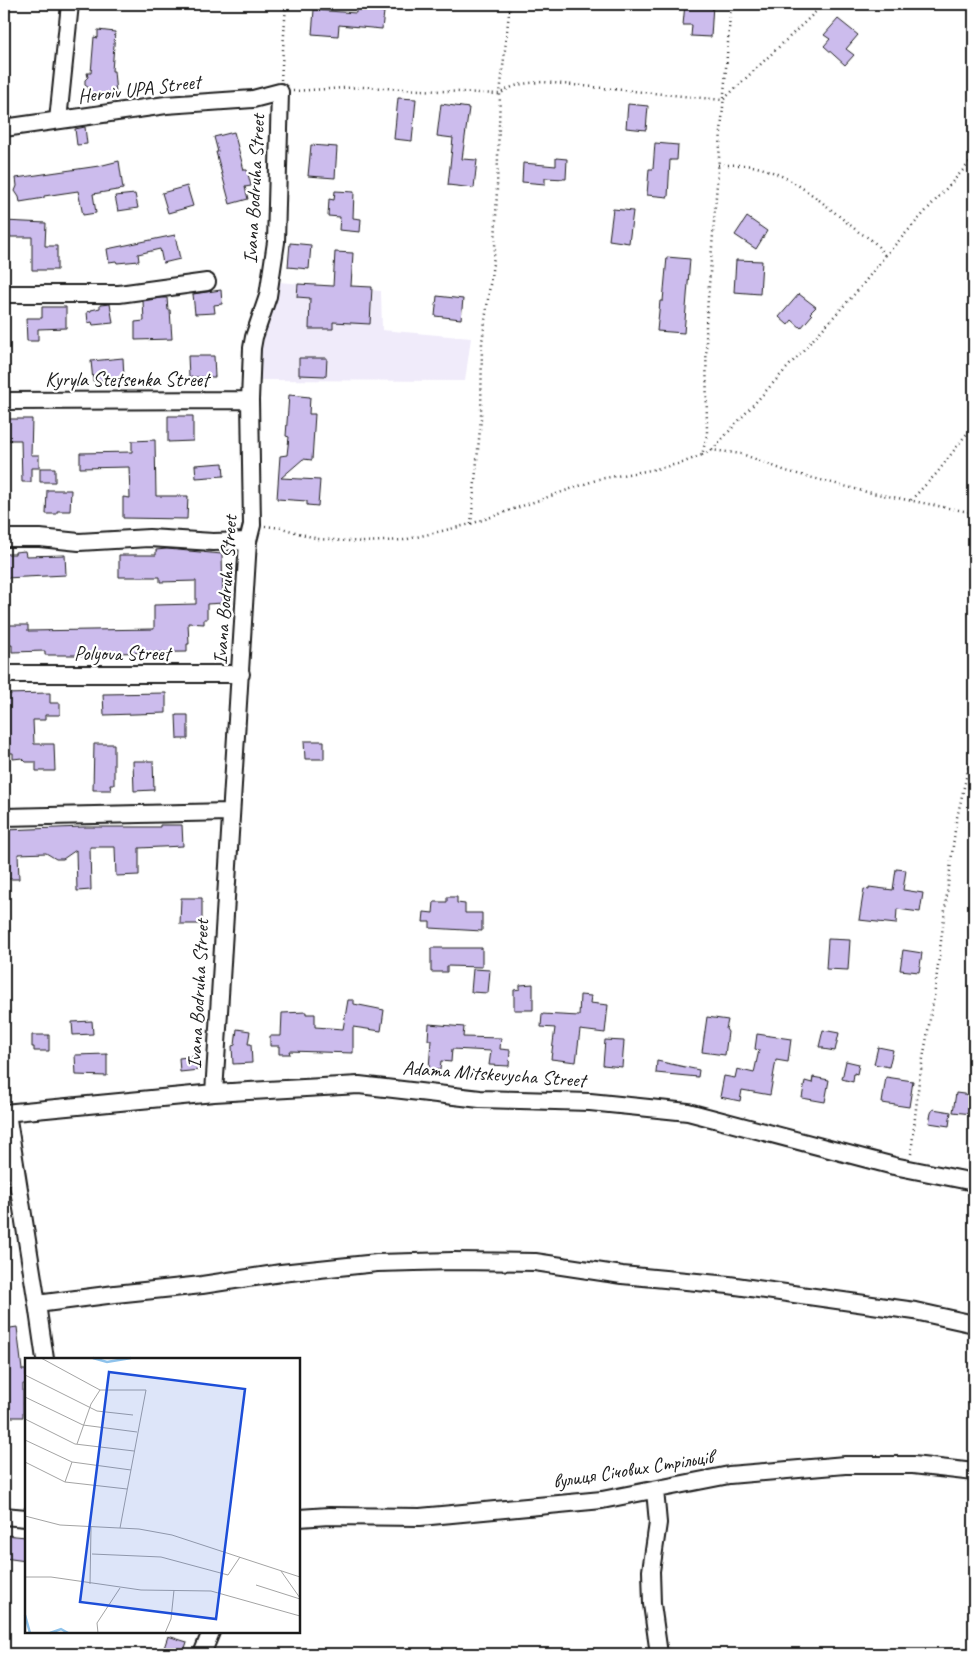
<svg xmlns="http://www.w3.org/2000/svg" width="978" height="1658" viewBox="0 0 978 1658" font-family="Caveat,sans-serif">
  <rect width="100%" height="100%" fill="#fff"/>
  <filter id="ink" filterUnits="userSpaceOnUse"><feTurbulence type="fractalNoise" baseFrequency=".02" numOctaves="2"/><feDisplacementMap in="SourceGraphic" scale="10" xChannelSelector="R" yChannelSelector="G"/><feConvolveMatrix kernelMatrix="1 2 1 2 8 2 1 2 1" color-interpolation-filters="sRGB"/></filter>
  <g filter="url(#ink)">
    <!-- built -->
    <path fill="#f0ebfa" d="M279,282L381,291L382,330L471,338L465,381L257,380L259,343Z"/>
    <!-- building -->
    <path fill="#ccbced" stroke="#1c1c1c" d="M685,4H713L711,37L691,36L692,25H683Z
      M356,9L384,12L382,29L339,25L338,36L312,34L314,10L356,13Z
      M838,19L858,35L846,49L854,55L845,65L824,46L830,39L824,35Z
      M98,30L115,32L112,71H114L116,94L89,96V88L85,85V80L88,77L87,73H91L94,37L98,38Z
      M398,98L416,99L412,141L394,139Z
      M441,104L469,108L462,159L477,160L474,188L448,185L453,138L437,136Z
      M628,104L648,106L646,130L626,128Z
      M85,127L87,144L77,145L75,129Z
      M234,132L244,170H247L251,186L245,187L248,199L230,204L216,152H218L214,137Z
      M655,143L678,145L677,160H670L668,197L647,195L649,169H653Z
      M311,145L337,147L335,178L308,176Z
      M556,158L567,159L566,179L545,178V184L522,182L523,163L556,166Z
      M119,161L123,189L93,194L96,213L83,215L78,191L44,196V198L20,202L19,197L15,191L17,186L16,178L99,166Z
      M187,186L193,206L168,213L162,193Z
      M335,191L354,192L353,218L361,219L360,232L339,230L340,217L328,216L329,199L334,200Z
      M135,194L138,208L118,211L115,196Z
      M613,209L633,211L629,243L609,240Z
      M747,217L767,231L756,249L735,235Z
      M4,221L46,223L45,246H57V270H32V237H4Z
      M175,235L180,259L163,263L160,249L138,254L139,261L117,263L116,261L109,262L107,249Z
      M290,243L311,245L309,269L288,267Z
      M335,252L353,253L351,286L372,287L370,324L333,322V329H309L310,298L297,297L298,284L333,286Z
      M667,257L690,259L684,333L657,331L660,301H663Z
      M736,260L762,261L760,294L734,292Z
      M221,290L222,304L214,305L215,313L195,314L193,294Z
      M799,294L816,307L810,313L812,315L801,328L792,320L788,325L779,317Z
      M437,296L463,299L461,319L435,316Z
      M162,298H167L168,310H170L172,339L135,340V322L144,321L143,301Z
      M110,304L113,323L93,325L92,322L88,323L87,312L91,311V310L100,308V305Z
      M42,307H66V328L38,329V341H27L26,318H42Z
      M188,356H214L215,377H189Z
      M123,358L124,378L93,381L91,361Z
      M299,358H327L326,376L299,375Z
      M289,395L310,397L309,414H315L312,460L303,459L281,478L320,480L318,506L307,505V501L277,499L280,456L287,455L289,437L286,436Z
      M168,416H193V441L168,442Z
      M8,419H32L31,455H39V468H31V482H22L21,440H7Z
      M155,440L156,496H188L187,519L123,518V497L130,498L129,467L80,468V453L132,452V441Z
      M223,463L224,476L196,478L195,465Z
      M40,468H55V482H40Z
      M47,490H71L70,511H57V514H46Z
      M167,549L222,554L223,603L207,604V619H204V624L188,623L189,644H187V652L105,653V655H97V657H83V655H45V651L12,652V645L4,646V625H28V631L154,629V605L196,604V581L160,582V577H119V555H156V550Z
      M25,551L26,556L65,555L66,575L5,578L4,554H15V552Z
      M50,693V703H60V715H45V720H33L34,744H54L55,771H36V762H26L22,758L13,759V753H4V694Z
      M166,693V713L104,715L103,694Z
      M176,715H188V739H177Z
      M304,741H324V759H305Z
      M94,744H114V785H110L111,790H93Z
      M133,761H153L154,790L134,791Z
      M160,825H182L183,846L139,848V875L116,876L115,847H90L91,890L77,891L76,850L63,859H56L46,853L18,854L19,879H4V858H6L5,830L83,827H160Z
      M896,869L906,870L903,890L923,893L920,912L897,909L896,924L859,920L864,889L869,890V887L893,890Z
      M447,897H457V903L465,904V913H482V931L430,928V922H423L424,912L433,913L434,902H447Z
      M181,898H202V924H180Z
      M828,939L850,940L848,970L826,969Z
      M431,948H482V967L447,966V972H431Z
      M903,950L922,953L919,972L900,970Z
      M473,969L490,970L488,993L471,992Z
      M533,984V1010H514V990L520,989V985Z
      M580,995L591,996L590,1003L608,1005L605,1033L580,1030L576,1062L551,1059L555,1028L541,1027L542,1014L579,1016Z
      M348,1000H354V1004L384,1010L381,1031L353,1027V1053L289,1051L290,1054H279V1046H270V1036H281L282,1013L306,1012V1014H315V1027L343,1029Z
      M707,1017L728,1020L726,1029L728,1032L725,1055L702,1052Z
      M92,1021L93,1034L73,1035L72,1022Z
      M429,1024L464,1027L463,1037L501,1038L500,1049L510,1050L509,1066L489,1065L491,1051L452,1049L451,1062L441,1061L440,1070L429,1069L431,1040H428Z
      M237,1029L250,1031L248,1044H251L252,1063L233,1064L232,1046L235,1045Z
      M823,1030L839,1033L835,1051L823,1049V1047H819Z
      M757,1034L791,1039L788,1062L776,1060L770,1095L742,1090L740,1101L720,1097L724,1076L735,1078L737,1069L754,1073L759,1050L755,1049Z
      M32,1035H49V1051H34V1047H32Z
      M605,1040L624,1041L622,1067L603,1065Z
      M878,1047L893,1050L889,1067L874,1064Z
      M107,1054V1076L76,1075L75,1055Z
      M198,1056L199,1070L180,1072L179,1058Z
      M657,1061L699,1070L698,1077L656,1073Z
      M846,1061L859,1064L857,1074L854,1073L853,1082L842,1079Z
      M813,1077L829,1080L825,1102L802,1098L805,1081L812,1083Z
      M886,1077L913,1081L909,1107L882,1103Z
      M956,1093L971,1095V1100H974L972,1114L953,1112Z
      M933,1109L951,1112L949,1126L929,1123L931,1113Z
      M17,1327L22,1370H26V1384H23V1417H4V1329Z
      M5,1535L26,1537V1561L4,1558Z
      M168,1636L187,1642L183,1654H162Z"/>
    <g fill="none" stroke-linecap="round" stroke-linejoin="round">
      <defs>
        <path id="minor" d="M58,120L70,4
          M4,128L166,105L253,99L280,92L276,242L268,296L254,337L252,348L250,400L252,525L248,541L214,1093
          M4,294H119L207,282
          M4,401L250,400
          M4,538H40L79,542L149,538L213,542L248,541
          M4,674H241
          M4,817L230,812
          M4,1113L214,1093L359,1085L480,1099L590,1102L688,1112L894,1166L974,1182
          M7,1113L37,1304L45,1359
          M37,1304L115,1294L202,1285L281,1273L377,1263L453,1261L535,1262L622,1275L729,1285L915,1311L974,1324
          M655,1490L658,1523L651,1571L652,1604L659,1654
          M4,1516L26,1518
          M299,1518L329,1516L420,1517L602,1500L729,1475L845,1465H913L974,1472
          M202,1654L211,1632"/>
      </defs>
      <!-- minor casing -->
      <use href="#minor" stroke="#1c1c1c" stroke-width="20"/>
      <!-- path -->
      <path stroke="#1c1c1c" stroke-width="2.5" stroke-dasharray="1 4" stroke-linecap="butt" d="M281,80L286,4
        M293,91L362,87L500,94C513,84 526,83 543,82L723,100L824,4
        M718,165C731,165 745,164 757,167C797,177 828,208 860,233C872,239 878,245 885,256
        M712,450L860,288L885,256L974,158
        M702,455L712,450L742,454L786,471L867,492L974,513
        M911,500L937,473L964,437L974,426
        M471,524L481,418L482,342L495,249L500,94L510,4
        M265,526L282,528L318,539L364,542L404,540L471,524L599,479L651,470L682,463L702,455L707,435L706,324L731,4
        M911,1154L919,1081L934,997L956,822L974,743"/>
      <!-- minor -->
      <use href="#minor" stroke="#fff" stroke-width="16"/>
    </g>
  </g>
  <g text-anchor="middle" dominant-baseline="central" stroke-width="4.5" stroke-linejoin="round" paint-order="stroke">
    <!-- street labels -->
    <g font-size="20" fill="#1c1c1c" stroke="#fff">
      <text transform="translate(139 89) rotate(-7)">Heroiv UPA Street</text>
      <text transform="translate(254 189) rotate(-87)">Ivana Bodruha Street</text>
      <text x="127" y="379">Kyryla Stetsenka Street</text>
      <text transform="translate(225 590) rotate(-86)">Ivana Bodruha Street</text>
      <text x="122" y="653">Polyova Street</text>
      <text transform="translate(198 994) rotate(-87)">Ivana Bodruha Street</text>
      <text transform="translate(494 1074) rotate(4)">Adama Mitskevycha Street</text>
      <text transform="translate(633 1469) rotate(-9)">вулиця Січових Стрільців</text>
    </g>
  </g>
  <!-- overview -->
  <g transform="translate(25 1358)">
    <rect width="275" height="275" fill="#fff"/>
    <path fill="none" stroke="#8fc3ec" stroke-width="2.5" d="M68,0L82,4L106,0M0,257L5,275M25,275L36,271L43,275"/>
    <path fill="none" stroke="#a4a4a4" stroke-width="1" d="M16,0L75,32H121L95,170M0,17L72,53L108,57M0,39L58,67L112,74M0,61L50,86L109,93M0,82L47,104L106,112M52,86L66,46L75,32M0,104L40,124L102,131M40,124L47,104M0,158L35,167L114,171L147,177L275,219M67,196L136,199L203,217L215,199M256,213L275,240M0,219H26L116,232L186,233L275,258M65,226L66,169M231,227L275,241M73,275L72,265L95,230M140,275L146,261L149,232"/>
    <path fill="#1d4ed8" fill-opacity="0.15" stroke="#1d4ed8" stroke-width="2.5" d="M84,14L220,31L191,261L55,244Z"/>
    <rect width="275" height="275" fill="none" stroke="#1c1c1c" stroke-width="2.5"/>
  </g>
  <!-- margin -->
  <rect width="978" height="1658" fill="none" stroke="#fff" stroke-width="20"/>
  <rect x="10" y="10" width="958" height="1638" fill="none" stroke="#1c1c1c" stroke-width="2" filter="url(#ink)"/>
</svg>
